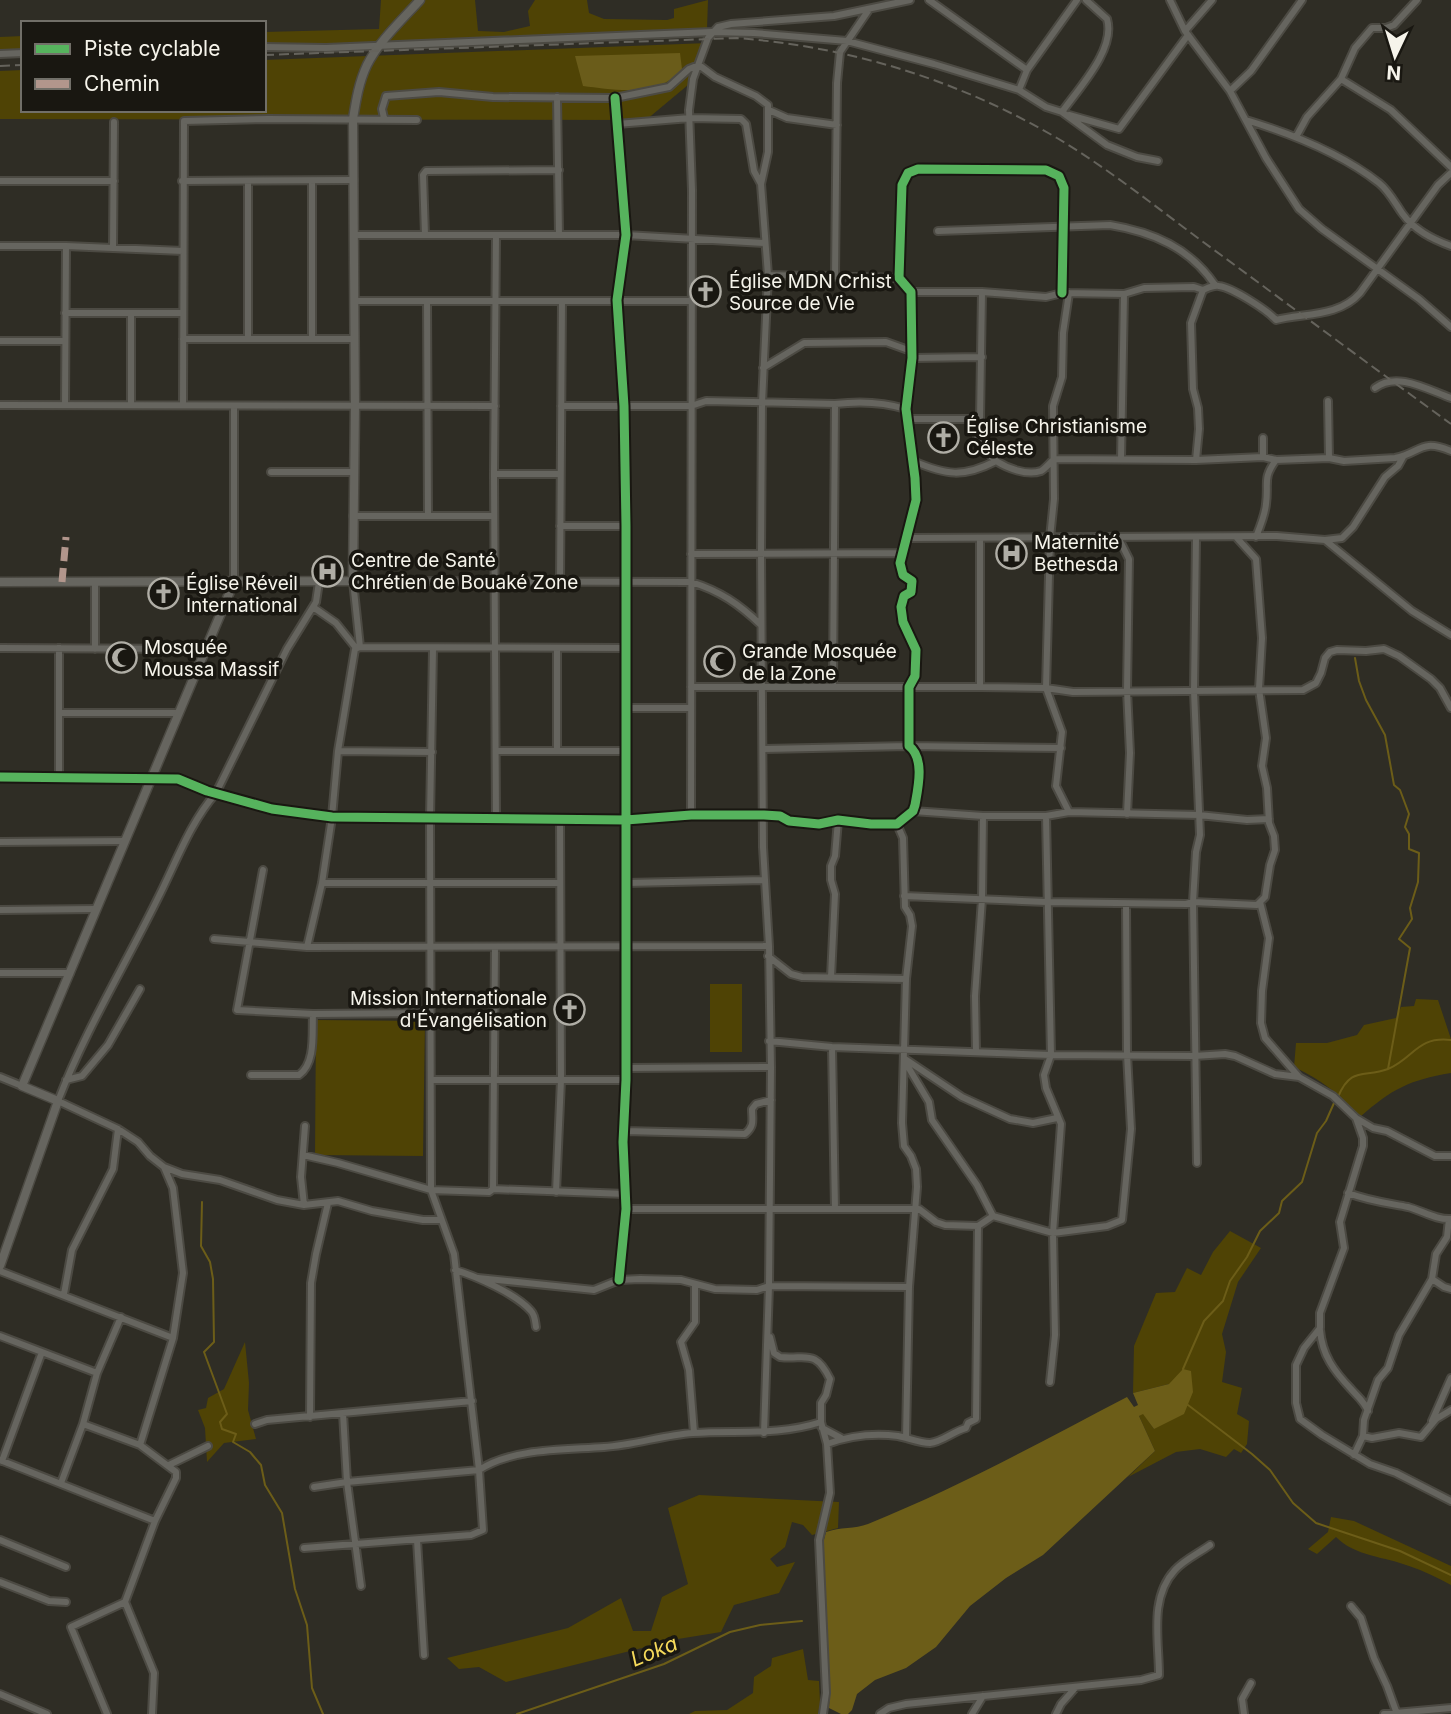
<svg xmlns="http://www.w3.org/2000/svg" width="1451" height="1714" viewBox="0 0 1451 1714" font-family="Inter,sans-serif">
  <rect width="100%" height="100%" fill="#2f2d25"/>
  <!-- green -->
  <path fill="#4f4305" d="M381,0H475L478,31L504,32L530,26L528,11L535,0H587L589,13L604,19L667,20L674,18V9L708,0L707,29L264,47V32L379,29Z
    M23,36V55L0,56V37Z
    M708,43L694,80L646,120L0,119V71L23,70V110H264V60Z
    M710,984H742V1052H710Z
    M1416,999L1438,1000L1451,1039V1073C1409,1080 1392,1089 1360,1117C1341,1095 1320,1079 1294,1067L1296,1043H1327L1357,1035L1364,1025L1396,1018L1401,1007L1414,1006Z
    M316,1020L425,1021L423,1156L315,1155Z
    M1230,1231L1261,1248L1238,1282L1222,1334L1226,1352L1222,1382L1242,1388L1237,1414L1249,1421L1247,1444L1241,1453L1234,1449L1226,1457L1200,1449L1176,1452L1128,1477L1155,1451L1139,1416L1143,1413L1154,1429L1169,1384L1133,1393L1134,1346L1156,1293L1175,1292L1187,1268L1201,1275L1213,1252Z
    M245,1342L249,1383L248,1410L256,1439L224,1443L207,1462L205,1428L198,1410L206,1408L208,1398L224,1389Z
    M699,1495L839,1502L838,1528L812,1535L803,1525L792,1522L785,1547L770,1559L777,1567L795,1562L779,1593L734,1605L721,1632L678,1639L506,1682L479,1667L459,1669L447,1658L568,1628L621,1598L633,1631H651L662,1597L688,1584L668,1508Z
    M1331,1517L1354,1521L1451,1566V1585C1438,1578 1424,1571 1409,1566C1386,1557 1354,1556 1336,1537L1317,1554L1308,1549L1328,1532Z
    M803,1649L808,1680L819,1681L820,1703L818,1714H689L695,1711L727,1710L753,1693L754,1677L771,1666L772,1658Z"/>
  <!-- forest -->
  <path fill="#6a5c1a" d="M680,53L682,69C659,98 615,90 583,86L575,56Z"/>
  <!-- water -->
  <path fill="#6c5d18" d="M1183,1369L1191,1371L1193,1392L1184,1414L1154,1429L1143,1414L1139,1416L1155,1451L1043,1555L1006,1578L970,1606L936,1647L906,1668L875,1680L857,1694L852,1710L848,1714H841L829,1708L830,1690L822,1547L826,1532C840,1527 855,1529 868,1524C957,1488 1041,1442 1127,1397L1134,1407L1138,1405L1133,1393L1169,1384Z"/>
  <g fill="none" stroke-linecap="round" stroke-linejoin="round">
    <!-- stream -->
    <path stroke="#6c5d18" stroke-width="2" d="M1355,658L1359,681L1366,700L1385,735L1394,785L1400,790L1409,814L1405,827L1409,834V849L1419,853L1418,882L1410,908L1412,919L1399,939L1410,948L1388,1069
      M1338,1097C1351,1066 1364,1078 1388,1069C1414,1058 1417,1036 1451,1040
      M202,1202L201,1246L210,1262L213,1279L214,1342L204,1352L227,1414L220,1422L222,1429L236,1434L233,1442L250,1452L261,1465L265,1485L282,1513L295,1589L307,1625L312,1688L323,1714
      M1183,1369L1204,1321L1223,1301L1230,1281L1247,1257L1260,1231L1279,1213L1282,1201L1302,1182L1317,1133L1326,1121L1334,1103
      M1188,1405L1252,1454L1270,1470L1293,1503L1316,1523L1400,1551L1451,1575
      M517,1714L664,1664L730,1632L760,1625L802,1621"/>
    <defs>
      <path id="minor" d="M929,0L1027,70
        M1170,0L1185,31L1230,91L1266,158L1299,209L1322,229L1419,299L1451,327
        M1185,31L1212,0
        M264,47L326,48L712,32L754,33L847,41L934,64L1019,90L1046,107L1062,112L1107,145L1137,157L1158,161
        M0,54L23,53
        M1341,79L1391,110L1451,167
        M1019,90L1027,70L1077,0
        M1230,91L1251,71L1302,0
        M557,97L559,235
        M615,98L626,235L617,300L624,406L626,526V1080L623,1142L626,1209L619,1280
        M769,110L787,118L837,125
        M1062,112C1079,88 1116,49 1107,19L1086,0
        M1069,115L1119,129L1188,35
        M384,118L382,109L386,96L439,92L493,97L615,98L669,87L689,69L699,65L715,77L756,96L768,105V152L761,184L768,275L762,403L761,554L763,847L769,946L771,1067L769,1286L764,1433
        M1246,120C1292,134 1341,153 1379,183C1389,191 1395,203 1402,213C1414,230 1432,239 1451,246
        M617,124L690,118L741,119L746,124L754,171L761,184
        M1296,137L1307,117L1341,79L1355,48L1372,28H1386L1394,25L1417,0
        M0,181H114
        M182,181L354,180
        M248,181V339
        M312,181V339
        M938,231L1110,225C1153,232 1190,248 1215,285
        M354,235H626L764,243
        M425,235L423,175L426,171L559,170
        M496,235L494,474L496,820
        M0,246H66L183,251
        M113,248L114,122
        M768,275L899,278
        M835,276L837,83L840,52L868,11
        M911,292H982L1046,297L1062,293L1124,294L1144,288L1194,287L1203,290C1208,288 1213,285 1219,286C1233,288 1267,310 1276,320C1305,313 1339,317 1360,293L1438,185L1451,173
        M982,292L980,419C970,437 983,449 996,461
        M1069,293L1063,333L1062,377L1053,406L1054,499L1050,538L1046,688L1062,732L1056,786L1069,812
        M355,301H691
        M427,301L428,516
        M65,313H183
        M183,339H354
        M0,341H65
        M912,358L982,357
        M763,368L804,343L886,342L911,351
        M1375,388C1397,371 1428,390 1451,398
        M1328,401L1329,458
        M0,405L495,406
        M65,405L66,246
        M131,405V313
        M183,405L184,121L268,119L417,120
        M234,406V582
        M561,406H691L706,401L835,404C859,401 883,402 906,409
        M908,419H980
        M1263,457V438
        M1121,459L1124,294
        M1196,460L1199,429L1198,408L1193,389L1191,323L1203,290
        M913,461C946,475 963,478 996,461C1007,468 1027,476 1041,471C1045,469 1050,463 1054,459L1196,460L1263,457L1276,460L1329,458L1344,461L1395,458C1421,453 1420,438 1451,451
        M271,472H354
        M494,474H560
        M353,516H494
        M560,526H626
        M1118,537L1129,559L1127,690L1130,753L1127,814
        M1256,537C1260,527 1265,515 1266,504C1269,483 1262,479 1276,460
        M905,538L1277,536L1325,540L1412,611L1451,635
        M980,538V687
        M1196,538L1194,691L1200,835L1196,852L1193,902L1197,1163
        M1325,540L1342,538L1353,527L1385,477L1398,466L1403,457
        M691,554L903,553
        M319,582L316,602L287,649L216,793C189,824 176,863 157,900C124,967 85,1031 58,1101L118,1129L138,1142L150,1156L164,1167L182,1174L220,1180L277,1200L304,1205L338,1201L372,1211L423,1220H441
        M560,582L562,301
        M313,607L336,623L356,648
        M360,647L353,581L691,582C720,591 739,604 761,625
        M0,648L206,649
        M59,648V776
        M557,648V751
        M95,649V582
        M691,687H980L1046,688L1073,692L1303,690L1316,683L1321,673L1325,658L1330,652L1337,650L1366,651L1384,649L1399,656L1431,679L1440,688L1451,708
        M833,687L835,404
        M626,708H691
        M59,713H179
        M764,749L909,746L1061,748
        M338,751L432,752
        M496,751H626
        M0,777L178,779L207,791L272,809L332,817L626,820L691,815H764L780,816L789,821L819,824L838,820L871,824H897L913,811L915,805C918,788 925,758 909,746V687L915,676L916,650L903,622L901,607L904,596L911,592L912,581L903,575L900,563L916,500L915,478L906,409L912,358L911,292L899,278L902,185L908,173L918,169L1046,170L1059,176L1064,188L1062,293
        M913,811L983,816H1046L1069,812L1199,815L1247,820L1269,819
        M691,815L692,190L689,110L693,79L708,38L718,27L731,24L834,16L910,0
        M1046,816L1051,1055L1044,1075L1046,1088L1061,1124L1053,1233L1055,1335L1050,1382
        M897,824L903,838L905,907L910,915L912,926L906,979L902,1123L904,1146L911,1156L916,1169L917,1187L909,1287L906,1438
        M0,842L125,841
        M263,870L237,1010L313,1014L430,1013
        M322,883H560
        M626,883L764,880
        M904,896L1046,902L1186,904L1193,902L1257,905L1265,897L1270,865L1275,850L1274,836L1269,823L1267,788L1262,766L1266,738L1259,689L1262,638L1256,559L1237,538
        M1260,902L1269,938L1262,991L1261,1023L1265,1038L1299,1077
        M0,910L96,909
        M214,939L307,947L769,946
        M307,947L322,883L332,817L338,751L355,649L360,647L626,648
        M768,956L791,974L802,977L906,979
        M0,973H70
        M831,977L835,894L831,880V866L835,856L838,820
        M769,1041L832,1047L1051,1055L1194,1056L1225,1054L1235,1056L1275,1074L1299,1077L1333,1096L1356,1118L1373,1128L1387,1131L1435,1156H1451
        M832,1047L835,1209
        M976,1051L975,996L982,899L983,816
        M905,1059L962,1097L1010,1119L1033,1123L1057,1118
        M904,1060L929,1102L932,1120L977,1185L993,1216
        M626,1068L771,1067
        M251,1075H299C316,1063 312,1033 313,1014
        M0,1077L22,1086
        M66,1080L82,1076L108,1045L140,989
        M431,1080H626
        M1356,1118L1363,1138V1146L1340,1222L1344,1248L1320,1313V1328L1304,1348L1296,1365V1403L1300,1419L1322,1435L1370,1464L1396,1473L1451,1501
        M625,1131L745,1134C755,1126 752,1120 752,1109L756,1104L771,1100
        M303,1155L338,1163L431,1190L489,1192L493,1189L626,1194
        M164,1167L173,1188L183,1273L173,1338
        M493,1189L495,947
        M556,1192L561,1080L560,820
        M1348,1193C1369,1201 1387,1203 1408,1207C1423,1211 1436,1220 1451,1219
        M304,1205L301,1177L305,1126
        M626,1209H919L936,1222L945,1225L978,1226L993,1216L1053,1233L1107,1226L1122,1220L1131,1129L1127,1054L1126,904
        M455,1270C476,1276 516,1294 531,1311C535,1315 535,1321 536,1327
        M0,1271L173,1338L140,1445
        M478,1278L594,1290L619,1280L640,1279L681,1280L715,1289L757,1290L769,1286L909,1287
        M1432,1279L1444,1287L1451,1289
        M64,1294L72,1250L113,1169L118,1129
        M1320,1330C1322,1355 1334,1371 1351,1389C1358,1397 1364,1401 1368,1411
        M0,1336L97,1373
        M770,1337L774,1353L780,1357C805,1360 815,1348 830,1379L826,1395L821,1403V1422L827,1444L830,1493L819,1540L826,1693L823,1714
        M343,1413L347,1482L361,1586
        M310,1417L311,1283L316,1254L328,1203
        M1432,1421L1451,1378
        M83,1424L140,1445L176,1472V1478L155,1521L125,1602L71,1627L107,1714
        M255,1424L267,1420L472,1401
        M822,1428L841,1438
        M694,1433L689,1370L681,1342L695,1322V1284
        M1363,1436L1372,1438L1399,1433L1421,1437L1436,1419L1451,1410
        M827,1444C849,1436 874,1433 898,1436C908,1438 920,1443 930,1443C942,1442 954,1431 966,1428L968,1423L976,1419L978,1226
        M1354,1455L1363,1436L1364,1420L1378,1380L1388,1368L1399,1335L1432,1279L1436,1254L1447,1237L1449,1219
        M0,1460L155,1521
        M2,1461L42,1352
        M169,1465L208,1446
        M61,1483L83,1424L97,1373L121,1317
        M314,1487L347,1482L479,1470C512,1448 566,1450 604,1447C635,1445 663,1435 693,1433C737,1430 778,1436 821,1422
        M0,1540L66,1567
        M417,1540L424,1655
        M304,1548L471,1535L483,1530L479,1470L454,1254L431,1190L430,819L433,649
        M0,1582L49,1601L66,1602
        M125,1602L154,1673L152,1714
        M1351,1606L1361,1618L1374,1658L1387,1686L1397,1714
        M0,1694L47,1714
        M880,1714L889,1708L906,1704L1141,1680L1159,1675C1159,1640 1149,1598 1175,1570C1184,1560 1199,1553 1210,1545
        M972,1714L983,1696
        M1056,1714L1061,1704L1076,1687
        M1244,1714L1242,1699L1251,1683
        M1384,1714L1451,1708"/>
      <path id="tertiary" d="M0,582L353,581L355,406L353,119C356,100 359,82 367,65C379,41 402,20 420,0
        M0,1266L58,1101L22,1086L234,582"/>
    </defs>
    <!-- minor casing -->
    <use href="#minor" stroke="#4c4a43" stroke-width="10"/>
    <!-- tertiary casing -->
    <use href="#tertiary" stroke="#4c4a43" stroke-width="11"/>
    <!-- minor -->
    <use href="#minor" stroke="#66655f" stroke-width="6"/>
    <!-- tertiary -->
    <use href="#tertiary" stroke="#66655f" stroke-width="8"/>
    <!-- rail -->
    <path stroke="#65635c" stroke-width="2" stroke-dasharray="10 5" stroke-linecap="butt" d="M264,55L737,38C851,47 958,80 1057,138C1114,172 1167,216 1221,255C1297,311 1374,368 1451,424
      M0,66L23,65"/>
    <!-- quiet -->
    <path stroke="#b2968c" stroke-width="7" stroke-dasharray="14 7" stroke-linecap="butt" d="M62,582L66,537"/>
    <defs>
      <path id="cycleway" d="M615,98L626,235L617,300L624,406L626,526V1080L623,1142L626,1209L619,1280
        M0,777L178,779L207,791L272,809L332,817L626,820L691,815H764L780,816L789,821L819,824L838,820L871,824H897L913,811L915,805C918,788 925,758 909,746V687L915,676L916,650L903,622L901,607L904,596L911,592L912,581L903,575L900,563L916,500L915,478L906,409L912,358L911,292L899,278L902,185L908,173L918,169L1046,170L1059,176L1064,188L1062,293"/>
    </defs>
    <!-- cycleway casing -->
    <use href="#cycleway" stroke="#191711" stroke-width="13"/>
    <!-- cycleway -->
    <use href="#cycleway" stroke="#56b35d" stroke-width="9"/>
  </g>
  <!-- icons -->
  <defs>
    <symbol id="church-ring" viewBox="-11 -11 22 22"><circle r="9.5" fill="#191711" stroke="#b0aea6" stroke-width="1.5"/><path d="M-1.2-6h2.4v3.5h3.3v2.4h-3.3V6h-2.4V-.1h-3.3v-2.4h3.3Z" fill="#b0aea6"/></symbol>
    <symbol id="hospital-ring" viewBox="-11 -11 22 22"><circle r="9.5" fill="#191711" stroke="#b0aea6" stroke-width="1.5"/><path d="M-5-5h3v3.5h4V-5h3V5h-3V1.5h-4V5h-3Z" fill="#b0aea6"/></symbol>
    <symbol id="mosque-ring" viewBox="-11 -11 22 22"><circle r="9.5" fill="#191711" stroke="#b0aea6" stroke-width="1.5"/><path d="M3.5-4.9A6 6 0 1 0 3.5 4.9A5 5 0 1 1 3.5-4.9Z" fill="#b0aea6"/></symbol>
  </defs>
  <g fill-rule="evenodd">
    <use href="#church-ring" x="688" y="274" width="35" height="35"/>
    <use href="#church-ring" x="926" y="420" width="35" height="35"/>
    <use href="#hospital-ring" x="994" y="536" width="35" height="35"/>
    <use href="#hospital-ring" x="310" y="554" width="35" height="35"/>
    <use href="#church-ring" x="146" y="576" width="35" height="35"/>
    <use href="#mosque-ring" x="104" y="640" width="35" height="35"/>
    <use href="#mosque-ring" x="702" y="644" width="35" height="35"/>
    <use href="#church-ring" x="552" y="992" width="35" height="35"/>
  </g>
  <g text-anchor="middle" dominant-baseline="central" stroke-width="7" stroke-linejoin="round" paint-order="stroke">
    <!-- poi labels -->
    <g font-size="19" fill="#f6f4eb" stroke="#191711" text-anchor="start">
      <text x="729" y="281">Église MDN Crhist<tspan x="729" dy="22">Source de Vie</tspan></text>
      <text x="966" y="426">Église Christianisme<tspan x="966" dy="22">Céleste</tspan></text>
      <text x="1034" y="542">Maternité<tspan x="1034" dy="22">Bethesda</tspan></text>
      <text x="351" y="560">Centre de Santé<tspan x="351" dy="22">Chrétien de Bouaké Zone</tspan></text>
      <text x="186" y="583">Église Réveil<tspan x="186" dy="22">International</tspan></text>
      <text x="144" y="647">Mosquée<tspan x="144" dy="22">Moussa Massif</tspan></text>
      <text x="742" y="651">Grande Mosquée<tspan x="742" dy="22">de la Zone</tspan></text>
      <text x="547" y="998" text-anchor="end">Mission Internationale<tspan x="547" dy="22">d'Évangélisation</tspan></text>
    </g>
    <!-- water labels -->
    <g font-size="21" font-style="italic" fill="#f5d95a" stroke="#191711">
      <text transform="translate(654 1651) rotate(-22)">Loka</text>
    </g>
  </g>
  <!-- legend -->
  <rect x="21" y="21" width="245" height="91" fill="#191711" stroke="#716f68" stroke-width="2"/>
  <rect x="35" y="44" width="35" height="10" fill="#56b35d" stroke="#716f68" stroke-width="2"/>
  <text x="84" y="56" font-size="21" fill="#f6f4eb">Piste cyclable</text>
  <rect x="35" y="79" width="35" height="10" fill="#b2968c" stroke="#716f68" stroke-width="2"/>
  <text x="84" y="91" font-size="21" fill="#f6f4eb">Chemin</text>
  <!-- north arrow -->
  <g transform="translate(1395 56) rotate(184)" stroke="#191711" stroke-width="5" paint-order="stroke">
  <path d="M0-5L12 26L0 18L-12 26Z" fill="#f6f4eb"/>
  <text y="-10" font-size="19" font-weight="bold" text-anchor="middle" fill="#f6f4eb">N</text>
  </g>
</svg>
